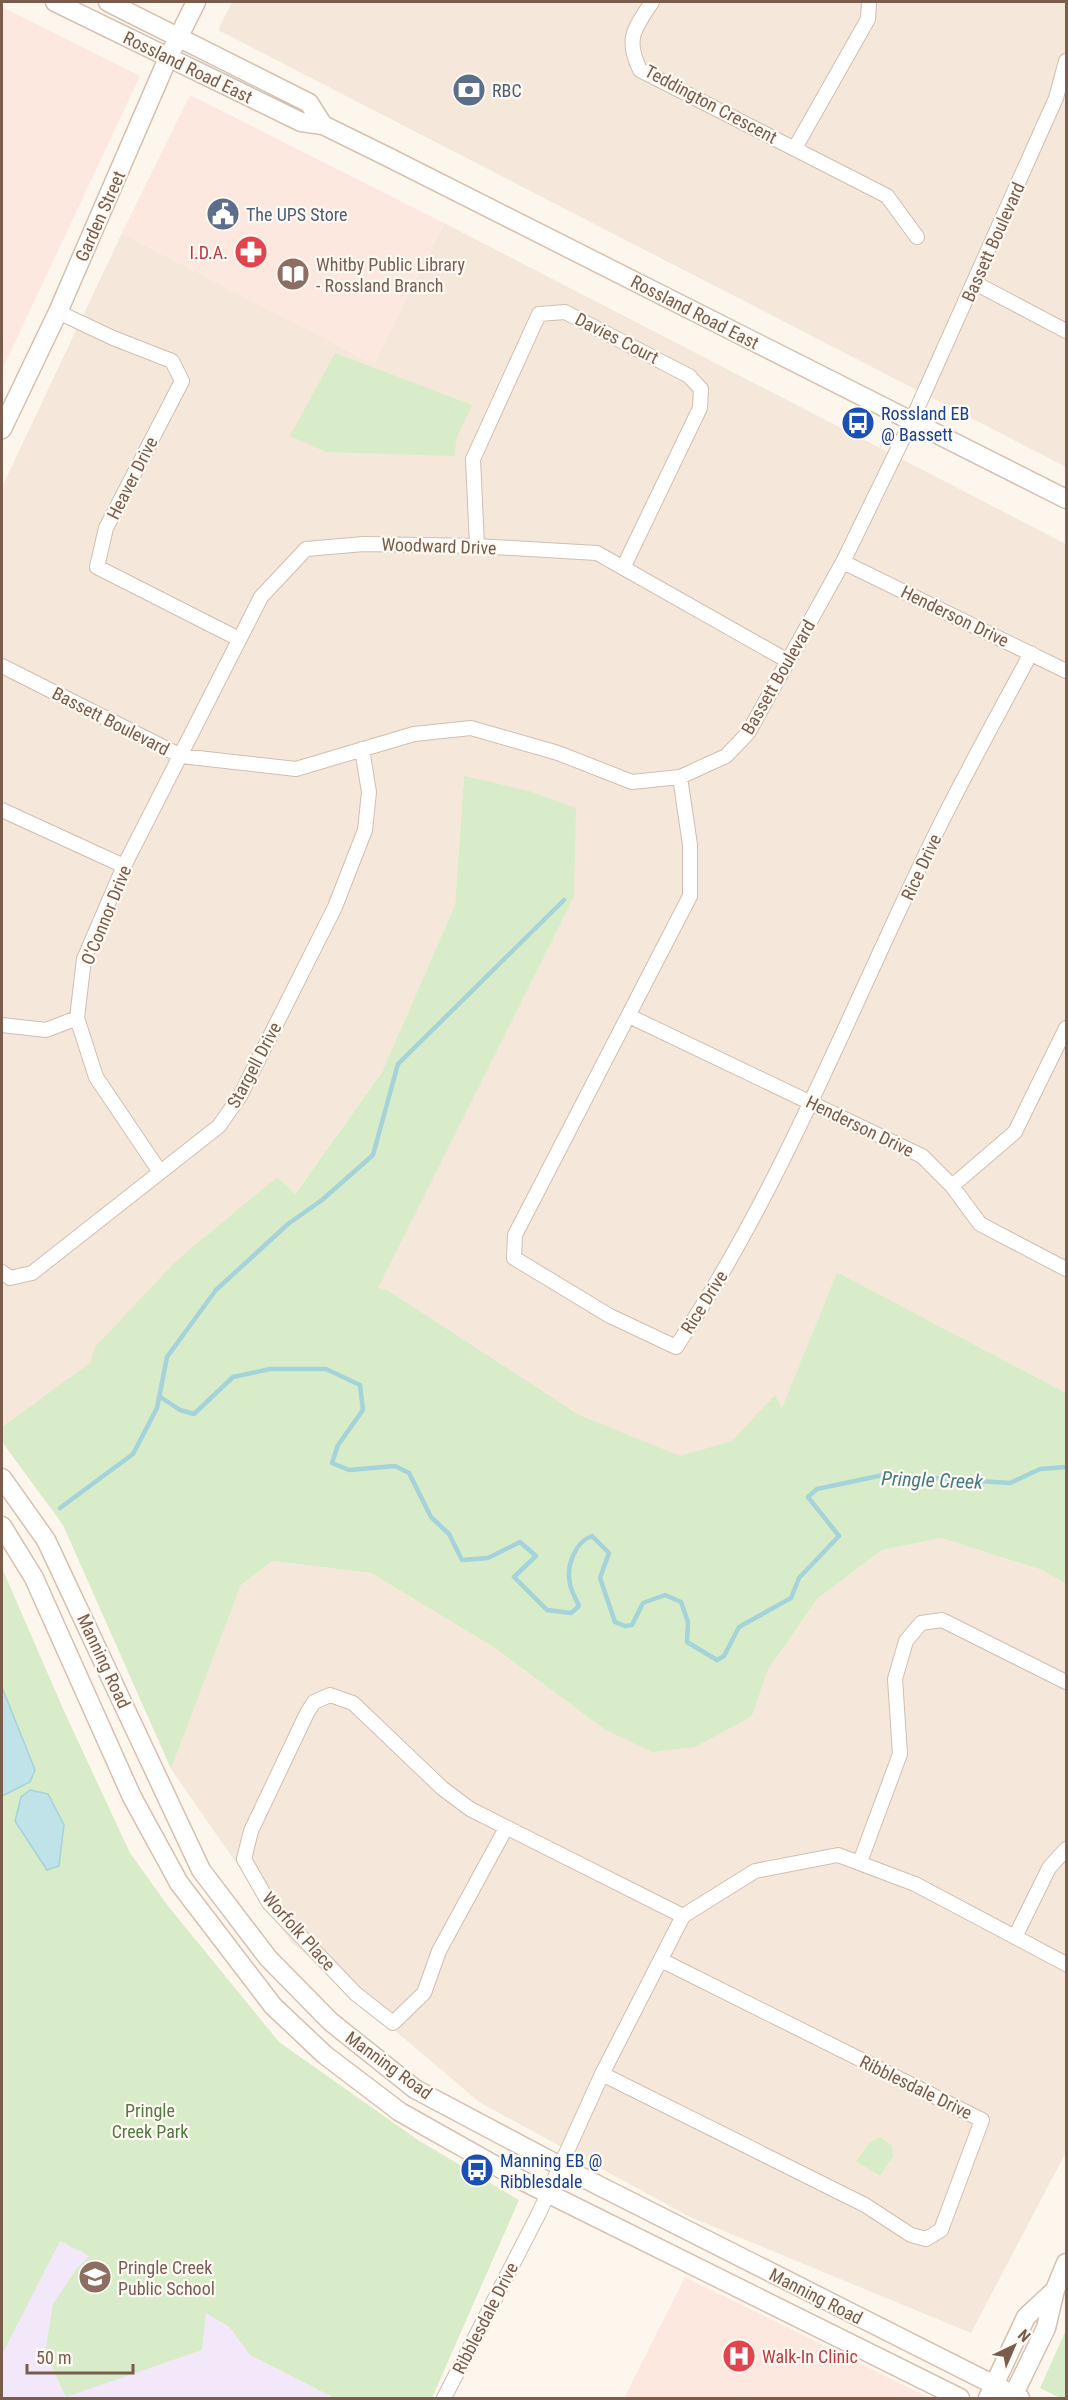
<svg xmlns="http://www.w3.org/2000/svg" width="1068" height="2400" viewBox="0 0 1068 2400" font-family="'Roboto Condensed',sans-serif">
  <rect width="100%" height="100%" fill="#fdf6ec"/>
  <!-- residential -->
  <path fill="#f5e8da" d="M232,2H1066V467L218,30Z
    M444,223L1066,544V1393L837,1272L778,1418L713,1486L364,1321L386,1269L574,897L464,776L455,905L382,1072L294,1195L187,1294L2,1427V487L122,233L374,364Z
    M941,1538L1042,1570L1066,1584V2152L971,2333L690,2217L479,2102L291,1942L171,1769L241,1585L272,1561L371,1573L495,1648L604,1729L752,1716L768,1670L817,1599L882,1550Z"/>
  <!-- commercial -->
  <path fill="#fde8e0" d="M2,7L140,76L2,370Z
    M190,95L444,223L374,364L122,233Z
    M685,2277L930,2398H624Z"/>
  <!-- education -->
  <path fill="#f3e8fa" d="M67,2226L229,2327L250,2355L334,2398H2V2355Z"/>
  <!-- green -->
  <path fill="#d8ecc9" d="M335,353L472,405L456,439L455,456L326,452L290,436Z
    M464,776L529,791L576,808L574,897L378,1288L387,1290L579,1415L680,1456L732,1441L775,1395L782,1408L837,1272L1066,1393V1584L1042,1570L941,1538L882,1550L817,1599L768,1670L752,1716L695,1747L652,1752L604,1729L495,1648L371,1573L272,1561L241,1585L171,1769L63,1525L2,1442V1427L90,1363L95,1347L176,1261L277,1177L295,1194L382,1072L455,905Z
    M2,1568L64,1711L130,1853L168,1906L279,2042L418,2140L519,2200L432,2398H334L250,2355L229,2327L206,2313L202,2350L66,2397L45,2353L53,2304L77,2268L90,2256L60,2241L2,2355Z
    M881,2137L892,2146L893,2156L880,2176L856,2161L870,2142Z
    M1066,2330V2398H1060L1040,2388Z"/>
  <!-- water -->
  <path fill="#bfe3e8" stroke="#a5d3da" stroke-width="1.5" d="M2,1687L35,1770L30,1782L2,1796Z
    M30,1790L48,1794L64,1825L59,1866L47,1870L15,1821L21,1797Z"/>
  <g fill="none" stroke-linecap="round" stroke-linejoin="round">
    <!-- stream -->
    <path stroke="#a5d3da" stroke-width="4.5" d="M159,1396L180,1410L194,1414L233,1377L270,1369H326L360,1385L363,1410L338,1445L332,1463L349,1470L395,1466L409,1473L431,1517L449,1534L462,1560L488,1558L520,1542L536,1556L514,1577L547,1610L571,1613L579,1606C576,1599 571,1591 570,1584C566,1566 575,1542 592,1536L609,1553L600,1578L615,1622L625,1626L632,1625L643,1603L665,1595L681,1602L688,1622L687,1642L717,1660L724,1656L739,1627L791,1598L799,1578L839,1536L808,1497L817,1489L883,1475L1010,1483L1040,1469L1066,1467
      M60,1508L133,1454L157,1408L167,1357L216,1290L288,1224L322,1200L373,1155L398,1064L564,900"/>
    <defs>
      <path id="street" d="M652,2C634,29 625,39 640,70L887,196L917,237
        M795,148L868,19L869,2
        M975,283L1066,331
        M58,312L113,338L172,361L182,381L106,528L97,567L239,639
        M477,546L473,459L539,314L565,312L689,376L701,389L700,408L624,566
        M843,562L1066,671
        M2,666L181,756L296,769L414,734L471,728L558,753L632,782L680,777L726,756L748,733L843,562L912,420L1056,98L1066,61
        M680,777L690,845V896L515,1235L514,1258L610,1316L676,1347C783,1187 851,1006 936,833C966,772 999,713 1031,653
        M2,810L124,866
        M629,1016L922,1156L952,1186L980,1224L1066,1269
        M2,1025L46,1030L77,1018
        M160,1172L96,1077L77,1018L84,959L124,866L261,597L306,549L364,544L477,546L597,553L788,661
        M952,1186L1015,1132L1066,1028
        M2,1272L10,1278L32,1273L219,1126L240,1096L335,907L365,830L369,792L362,749
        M506,1828L439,1951L424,1993L393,2023L356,1994L269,1903L244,1859L251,1831L307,1713L314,1702L330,1695L353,1703L442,1788L470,1809L683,1916
        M860,1862L900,1754L895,1679L906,1641L921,1623L942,1620L1066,1682
        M1015,1937L1049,1868L1066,1849
        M602,2074L865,2205L911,2235L926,2239L941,2230L982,2120L661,1960
        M444,2398L539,2213L602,2074L683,1916L755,1871L838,1855L915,1884L1066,1964"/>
      <path id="secondary" d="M55,2L301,122L323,125L388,157L1066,499
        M108,2L309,103L323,125
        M2,429L58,312L168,58L196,2
        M2,1478L46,1540L201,1870L268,1958L331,2022L415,2089L560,2166L1020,2398
        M2,1526L34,1578L132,1797L179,1883L273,2006L325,2055L400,2112L521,2180L960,2398
        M988,2398L1026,2317L1055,2290
        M1012,2398L1046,2328L1055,2290L1066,2263"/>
    </defs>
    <!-- street casing -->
    <use href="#street" stroke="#d1beb0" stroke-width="16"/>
    <!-- secondary casing -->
    <use href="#secondary" stroke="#d6c0b0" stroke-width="21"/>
    <!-- street -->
    <use href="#street" stroke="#fff" stroke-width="14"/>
    <!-- secondary -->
    <use href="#secondary" stroke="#fff" stroke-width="18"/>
  </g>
  <!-- icons -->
  <defs>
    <symbol id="bank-disc" viewBox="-11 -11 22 22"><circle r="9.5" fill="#5c6f8a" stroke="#fffaf3"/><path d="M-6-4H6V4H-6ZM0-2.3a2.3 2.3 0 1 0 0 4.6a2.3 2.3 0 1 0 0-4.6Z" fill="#fff"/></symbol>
    <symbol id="civic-disc" viewBox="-11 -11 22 22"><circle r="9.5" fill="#5c6f8a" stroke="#fffaf3"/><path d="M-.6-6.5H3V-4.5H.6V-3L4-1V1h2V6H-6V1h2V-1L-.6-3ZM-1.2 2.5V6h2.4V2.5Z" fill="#fff"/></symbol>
    <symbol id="pharmacy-disc" viewBox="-11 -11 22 22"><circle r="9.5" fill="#e0444e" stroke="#fffaf3"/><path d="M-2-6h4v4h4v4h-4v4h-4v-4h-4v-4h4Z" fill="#fff"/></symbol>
    <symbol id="library-disc" viewBox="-11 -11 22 22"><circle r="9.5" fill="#8d6e63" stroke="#fffaf3"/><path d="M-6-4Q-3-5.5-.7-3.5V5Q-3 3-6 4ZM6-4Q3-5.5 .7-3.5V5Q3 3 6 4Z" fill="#fff"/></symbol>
    <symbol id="bus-disc" viewBox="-11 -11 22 22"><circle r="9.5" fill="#1a4fb4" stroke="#fffaf3"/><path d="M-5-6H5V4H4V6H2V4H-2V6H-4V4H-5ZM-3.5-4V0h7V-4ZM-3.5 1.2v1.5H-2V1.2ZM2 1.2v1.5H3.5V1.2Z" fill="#fff"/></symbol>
    <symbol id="school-disc" viewBox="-11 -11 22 22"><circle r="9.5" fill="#8d6e63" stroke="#fffaf3"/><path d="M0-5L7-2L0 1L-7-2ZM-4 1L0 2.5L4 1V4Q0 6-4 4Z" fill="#fff"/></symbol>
    <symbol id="hospital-disc" viewBox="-11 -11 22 22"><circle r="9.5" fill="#e0444e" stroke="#fffaf3"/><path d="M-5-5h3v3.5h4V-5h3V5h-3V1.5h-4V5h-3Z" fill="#fff"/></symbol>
  </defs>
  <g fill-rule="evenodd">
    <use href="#bank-disc" x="450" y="71" width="38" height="38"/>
    <use href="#civic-disc" x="204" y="195" width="38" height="38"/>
    <use href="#pharmacy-disc" x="232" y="233" width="38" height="38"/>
    <use href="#library-disc" x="274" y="255" width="38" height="38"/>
    <use href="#bus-disc" x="839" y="404" width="38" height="38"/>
    <use href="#bus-disc" x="458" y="2151" width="38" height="38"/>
    <use href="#school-disc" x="76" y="2258" width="38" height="38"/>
    <use href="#hospital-disc" x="720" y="2337" width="38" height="38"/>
  </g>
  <g text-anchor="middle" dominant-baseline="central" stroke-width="4.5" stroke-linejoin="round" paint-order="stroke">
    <!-- street labels -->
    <g font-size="18" fill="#7a5c4d" stroke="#fffaf3">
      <text transform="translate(188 67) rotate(26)">Rossland Road East</text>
      <text transform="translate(711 104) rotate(28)">Teddington Crescent</text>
      <text transform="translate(100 216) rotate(-66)">Garden Street</text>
      <text transform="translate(993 242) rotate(-66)">Bassett Boulevard</text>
      <text transform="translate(695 312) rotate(27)">Rossland Road East</text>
      <text transform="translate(617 338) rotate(27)">Davies Court</text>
      <text transform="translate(132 478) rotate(-63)">Heaver Drive</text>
      <text transform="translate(439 546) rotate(2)">Woodward Drive</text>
      <text transform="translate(955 616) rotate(26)">Henderson Drive</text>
      <text transform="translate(778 677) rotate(-60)">Bassett Boulevard</text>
      <text transform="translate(111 721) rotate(27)">Bassett Boulevard</text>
      <text transform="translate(921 867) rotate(-65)">Rice Drive</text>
      <text transform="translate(106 915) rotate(-68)">O'Connor Drive</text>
      <text transform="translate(254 1065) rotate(-62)">Stargell Drive</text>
      <text transform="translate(860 1126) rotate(26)">Henderson Drive</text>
      <text transform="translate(704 1302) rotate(-58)">Rice Drive</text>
      <text transform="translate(104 1661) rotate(65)">Manning Road</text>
      <text transform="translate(299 1931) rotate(48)">Worfolk Place</text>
      <text transform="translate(389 2065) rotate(36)">Manning Road</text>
      <text transform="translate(916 2087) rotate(26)">Ribblesdale Drive</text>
      <text transform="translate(816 2296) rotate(27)">Manning Road</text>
      <text transform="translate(485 2318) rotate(-63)">Ribblesdale Drive</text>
    </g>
    <!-- service labels -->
    <g font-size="18" fill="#4e5e75" stroke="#fffaf3" text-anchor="start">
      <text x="492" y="90">RBC</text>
      <text x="246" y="214">The UPS Store</text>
    </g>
    <!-- health labels -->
    <g font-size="18" fill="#be3a42" stroke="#fffaf3" text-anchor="end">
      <text x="228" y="252">I.D.A.</text>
      <text x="762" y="2356" text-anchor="start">Walk-In Clinic</text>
    </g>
    <!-- education labels -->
    <g font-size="18" fill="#785e54" stroke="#fffaf3" text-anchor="start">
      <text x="316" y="264">Whitby Public Library<tspan x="316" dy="21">- Rossland Branch</tspan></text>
      <text x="118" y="2267">Pringle Creek<tspan x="118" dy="21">Public School</tspan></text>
    </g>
    <!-- transit labels -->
    <g font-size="18" fill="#164399" stroke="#fffaf3" text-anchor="start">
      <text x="881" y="413">Rossland EB<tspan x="881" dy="21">@ Bassett</tspan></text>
      <text x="500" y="2160">Manning EB @<tspan x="500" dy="21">Ribblesdale</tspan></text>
    </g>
    <!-- park labels -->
    <g font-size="18" fill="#537a41" stroke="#fffaf3">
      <text x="150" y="2110">Pringle<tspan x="150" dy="21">Creek Park</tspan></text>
    </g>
    <!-- water labels -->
    <g font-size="20" font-style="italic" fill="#437c86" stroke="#fffaf3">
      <text transform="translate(932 1480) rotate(2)">Pringle Creek</text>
    </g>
  </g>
  <!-- border -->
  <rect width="1068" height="2400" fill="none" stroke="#7a5c4d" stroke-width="6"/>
  <!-- north arrow -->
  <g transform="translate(1014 2346) rotate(44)" stroke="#fffaf3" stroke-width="4.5" paint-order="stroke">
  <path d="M0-4.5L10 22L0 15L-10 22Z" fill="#7a5c4d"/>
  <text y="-9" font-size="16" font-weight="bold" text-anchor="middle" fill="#7a5c4d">N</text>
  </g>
  <!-- scale -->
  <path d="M27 2364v9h106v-9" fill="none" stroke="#7a5c4d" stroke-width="3"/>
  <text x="36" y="2364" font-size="18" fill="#7a5c4d" stroke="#fffaf3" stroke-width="4.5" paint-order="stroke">50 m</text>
</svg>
